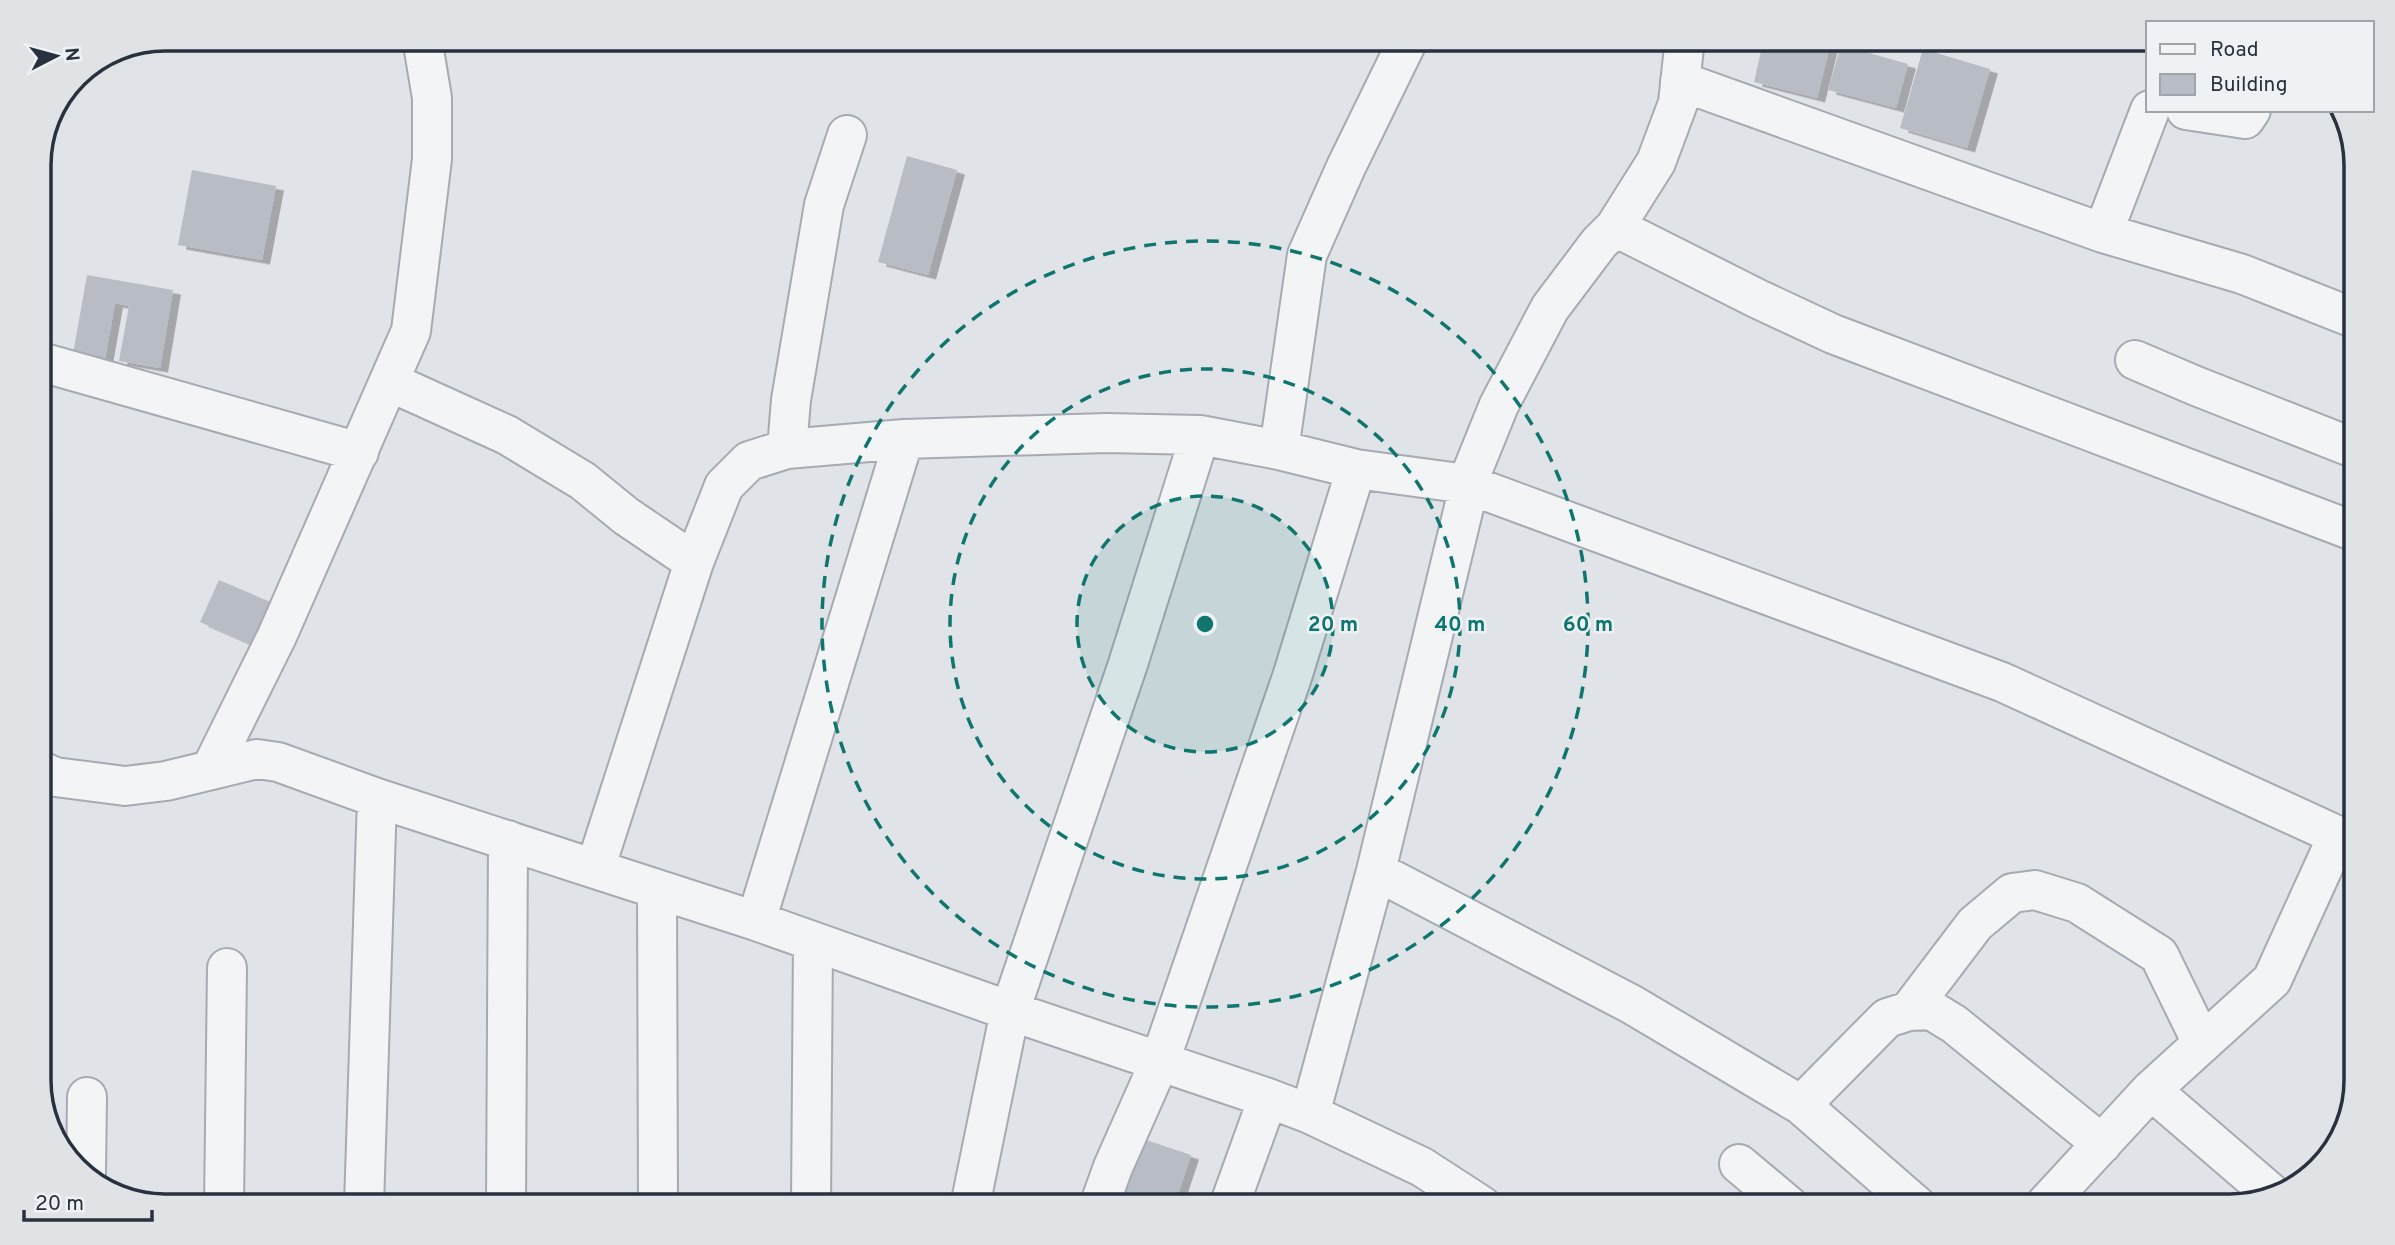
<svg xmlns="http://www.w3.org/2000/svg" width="2395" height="1245" viewBox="0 0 2395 1245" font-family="Overpass,sans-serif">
  <defs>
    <filter id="shadow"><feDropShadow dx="8" dy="4.5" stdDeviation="0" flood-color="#0004"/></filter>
  </defs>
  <rect width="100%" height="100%" fill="#e0e3e8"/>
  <!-- building -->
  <path fill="#b8bcc4" filter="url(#shadow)" d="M1764,38H1832L1817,98L1754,82Z
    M1841,45L1908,64L1896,108L1828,90Z
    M1923,49L1990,69L1967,148L1900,128Z
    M907,156L957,170L928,275L878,262Z
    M192,170L276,186L262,260L178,245Z
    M87,275L173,290L160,368L119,361L129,306L115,303L105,359L73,354Z
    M219,580L282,607L264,650L200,622Z
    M1137,1137L1191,1155L1174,1206H1126L1116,1203Z"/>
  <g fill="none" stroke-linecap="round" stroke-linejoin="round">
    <defs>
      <path id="minor" d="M1680,81L2103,233L2242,274L2356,319
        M2186,110L2245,119L2251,110
        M1615,227L1758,299L1833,334L2356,532
        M2103,233L2150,110
        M2135,360L2196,386L2356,449
        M39,365L48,364L359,452
        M390,382L507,435L583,481L626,516L694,562
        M787,449L791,400L824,205L847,135
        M1279,450L1307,255L1346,167L1409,38
        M211,769L277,636L411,331L432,159V98L422,38
        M39,770L55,777L125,786L166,781L257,759L278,762L377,798L595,869
        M1376,871L1631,1004L1801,1105L1917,1206
        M657,890L658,1206
        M756,921L904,439
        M1909,1011L1975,924L2012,893L2035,890L2077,903L2159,955L2202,1043
        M2151,1090L2273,1195
        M1801,1105L1887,1018L1909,1011L1931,1010L1954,1024L2102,1144
        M1310,1114L1376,871L1465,503L1467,484L1499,405L1550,308L1599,243L1615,227L1656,162L1678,103L1685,38
        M1739,1164L1789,1206
        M86,1173L87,1097
        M224,1206L227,968
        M364,1206L377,798
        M506,1206L508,840
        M811,1206L813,941
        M970,1206L1010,1011L1128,664L1200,435
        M1099,1206L1113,1167L1160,1061L1293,674L1356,469
        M1229,1206L1268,1098
        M1482,1206L1422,1167L1310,1114L1268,1098L1010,1011L756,921L595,869L694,562L724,486L749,461L787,449L904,439L1106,433L1200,435L1279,450L1356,469L1467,484L2002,682L2356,844
        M2044,1206L2151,1090L2272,980L2338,835"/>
    </defs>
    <!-- minor casing -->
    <use href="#minor" stroke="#a6aab2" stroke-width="42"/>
    <!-- minor -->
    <use href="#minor" stroke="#f2f4f6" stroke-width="38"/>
  </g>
  <!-- distance rings -->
  <circle cx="1205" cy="624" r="128" fill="#0f766e" fill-opacity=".12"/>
  <g fill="none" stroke="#0f766e" stroke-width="3.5" stroke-dasharray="12 9">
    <circle cx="1205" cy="624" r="128"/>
    <circle cx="1205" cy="624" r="255"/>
    <circle cx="1205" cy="624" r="383"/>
  </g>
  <!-- crop -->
  <path d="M0 0H2395V1245H0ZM165 51H2230A114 114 0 0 1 2344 165V1080A114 114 0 0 1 2230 1194H165A114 114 0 0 1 51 1080V165A114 114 0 0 1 165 51Z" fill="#dfe3e6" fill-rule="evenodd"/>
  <path fill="none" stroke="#2a313e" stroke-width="3.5" d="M165 51H2230A114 114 0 0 1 2344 165V1080A114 114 0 0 1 2230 1194H165A114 114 0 0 1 51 1080V165A114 114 0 0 1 165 51Z"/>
  <circle cx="1205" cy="624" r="10" fill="#0f766e" stroke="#eff2f5" stroke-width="3.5"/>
  <g font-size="21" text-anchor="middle" font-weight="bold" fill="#0f766e" stroke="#eff2f5" stroke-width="5" stroke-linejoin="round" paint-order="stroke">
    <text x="1333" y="631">20 m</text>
    <text x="1460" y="631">40 m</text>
    <text x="1588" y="631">60 m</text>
  </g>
  <!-- legend -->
  <rect x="2146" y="21" width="228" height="91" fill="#eff2f5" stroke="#a0a5ac" stroke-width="2"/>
  <rect x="2160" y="44" width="35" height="10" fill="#f2f4f6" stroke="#a0a5ac" stroke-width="2"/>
  <text x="2210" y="56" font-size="21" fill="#2a313e">Road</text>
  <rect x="2160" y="74" width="35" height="21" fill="#b8bcc4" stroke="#a0a5ac" stroke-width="2"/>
  <text x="2210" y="91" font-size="21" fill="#2a313e">Building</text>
  <!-- north arrow -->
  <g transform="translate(56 56) rotate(84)" stroke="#eff2f5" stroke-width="5" paint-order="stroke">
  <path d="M0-5L12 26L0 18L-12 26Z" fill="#2a313e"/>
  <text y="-10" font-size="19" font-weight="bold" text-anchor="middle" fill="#2a313e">N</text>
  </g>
  <!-- scale -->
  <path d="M24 1210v10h128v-10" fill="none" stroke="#2a313e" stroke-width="3.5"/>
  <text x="35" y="1210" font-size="21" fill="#2a313e" stroke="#eff2f5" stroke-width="5" paint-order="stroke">20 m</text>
</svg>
